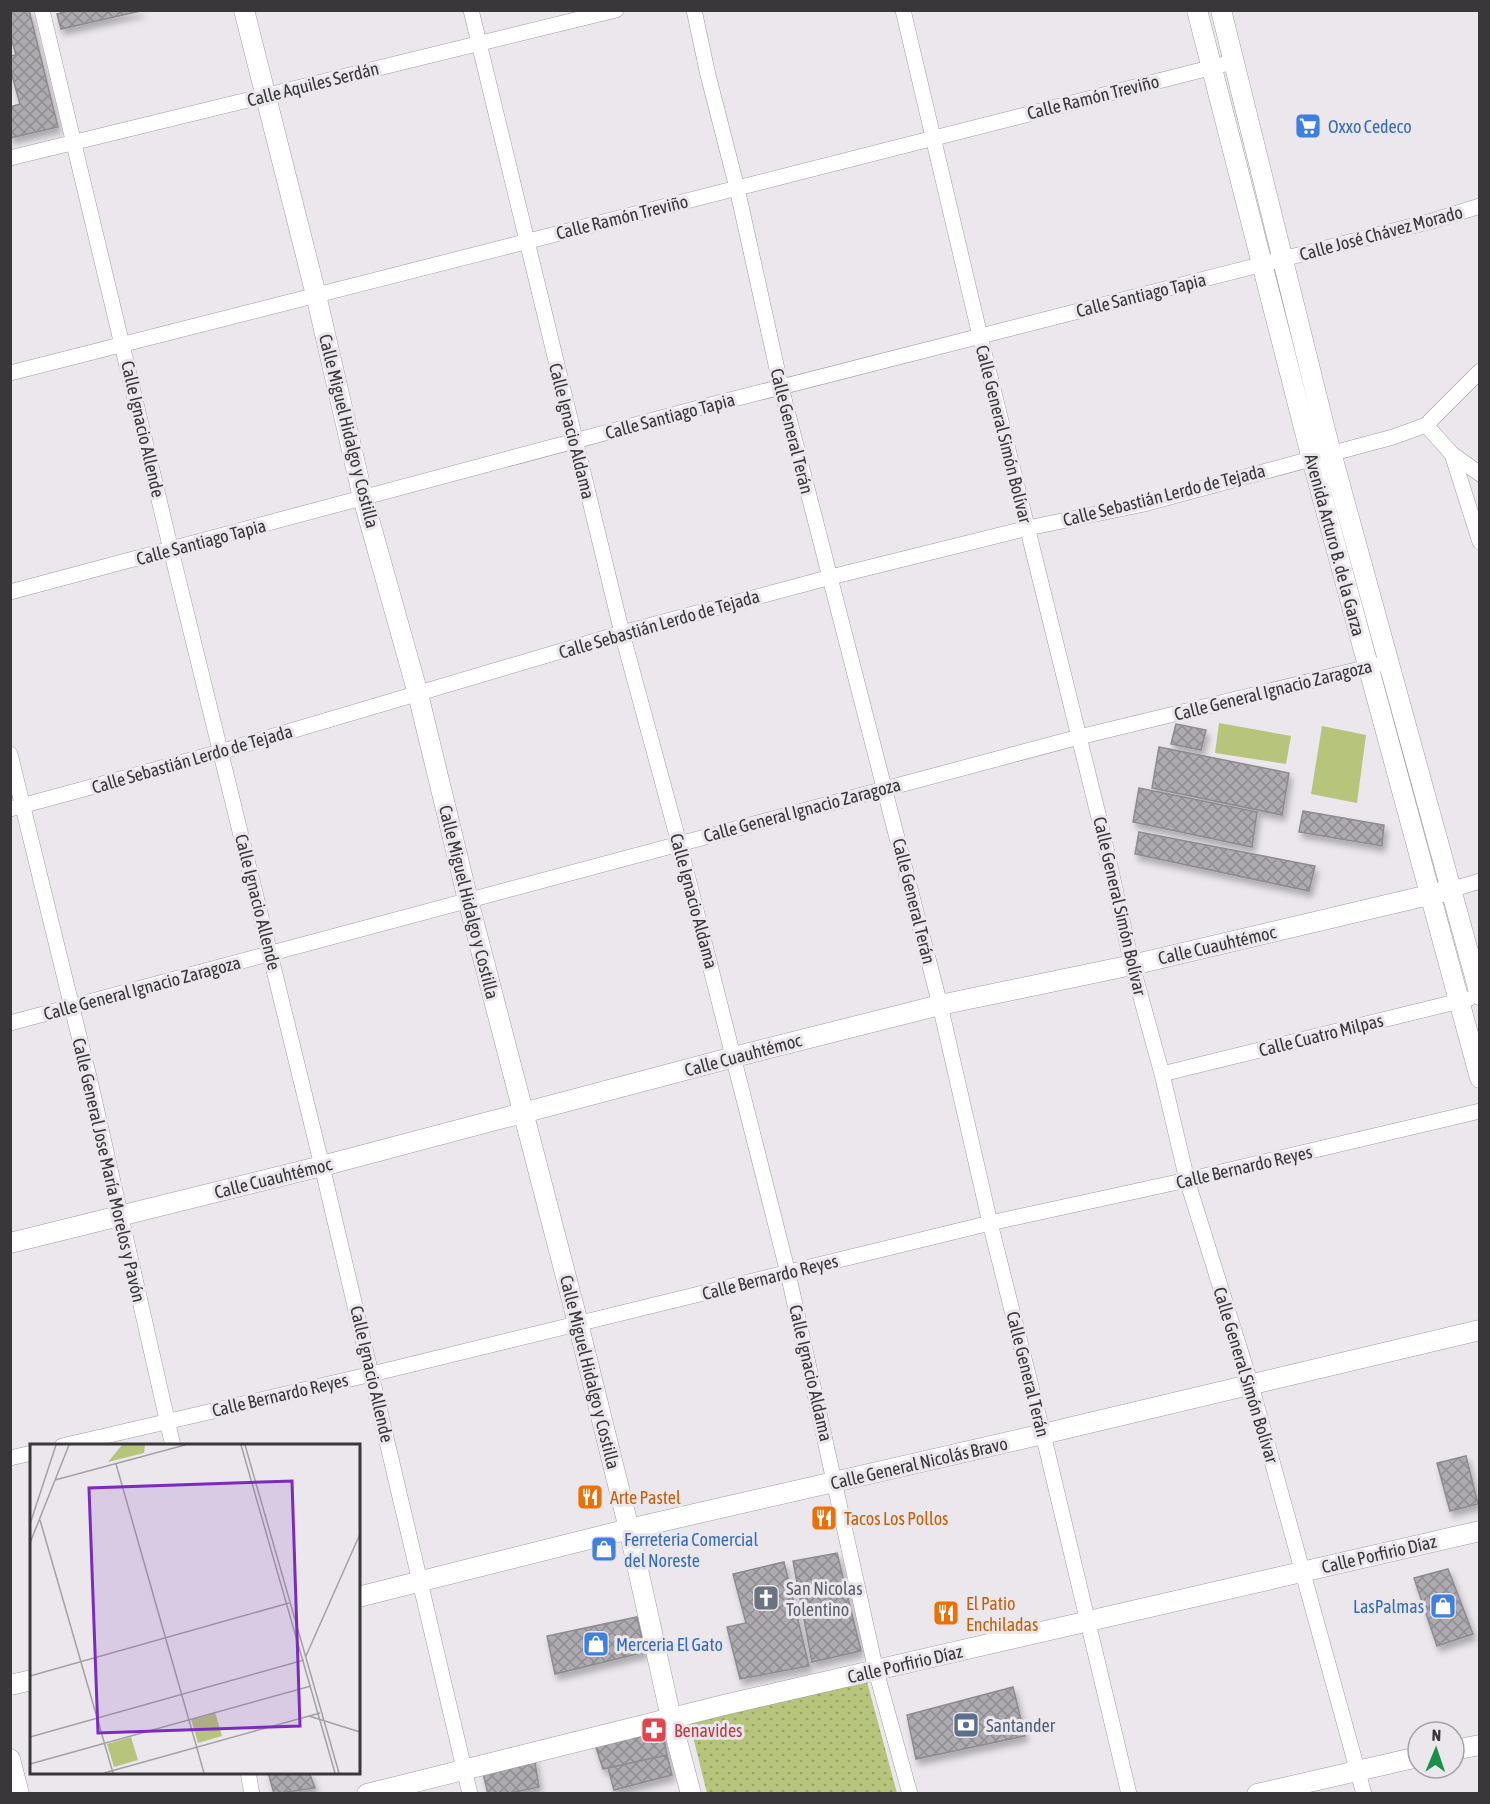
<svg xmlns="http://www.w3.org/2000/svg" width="1490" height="1804" viewBox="0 0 1490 1804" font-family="'Asap Condensed',sans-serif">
  <defs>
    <pattern id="grass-dots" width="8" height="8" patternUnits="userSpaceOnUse" patternTransform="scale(1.5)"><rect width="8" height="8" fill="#b7c57c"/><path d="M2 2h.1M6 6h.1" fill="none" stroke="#96a167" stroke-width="1.8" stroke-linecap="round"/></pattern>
    <pattern id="building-cross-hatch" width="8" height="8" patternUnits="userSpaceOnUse" patternTransform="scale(1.5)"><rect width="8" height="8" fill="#aeabb0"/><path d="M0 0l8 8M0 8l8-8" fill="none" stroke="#8f8c90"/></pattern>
    <filter id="shadow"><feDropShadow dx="3" dy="5.5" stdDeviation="3" flood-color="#0004"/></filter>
  </defs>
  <rect width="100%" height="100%" fill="#ebe7ed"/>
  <!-- grass -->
  <path fill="url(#grass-dots)" d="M866,1678L897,1793H707L689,1721Z"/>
  <!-- pitch -->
  <path fill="#b7c57c" d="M1219,723L1291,736L1286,764L1215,753Z
    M1322,726L1366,735L1357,803L1311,794Z"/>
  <!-- building -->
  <path fill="url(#building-cross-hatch)" stroke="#8e8a8f" stroke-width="1.5" filter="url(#shadow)" d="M10,10H29L58,127L10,138V107L20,104L10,68V56L16,55L10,34Z
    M71,10H141V11L61,29L57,14Z
    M1176,724L1206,730L1201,750L1171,744Z
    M1159,747L1289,773L1282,815L1152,788Z
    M1139,788L1257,812L1252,847L1133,822Z
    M1303,811L1384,825L1382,846L1299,832Z
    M1139,832L1315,866L1309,891L1135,854Z
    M1466,1456L1478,1504L1450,1511L1437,1463Z
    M837,1553L861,1651L812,1662L793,1561Z
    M784,1562L809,1666L740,1679L727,1627L746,1623L733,1574Z
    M1448,1569L1473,1634L1437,1646L1414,1578Z
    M637,1617L645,1652L555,1674L547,1636Z
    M1013,1687L1025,1736L916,1759L907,1715Z
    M661,1722L667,1755L603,1769L593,1738Z
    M667,1755L672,1775L614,1790L608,1768Z
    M534,1757L539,1787L506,1794H488L482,1769Z
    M268,1772H309L315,1788L274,1794Z"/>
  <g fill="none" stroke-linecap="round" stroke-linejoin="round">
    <defs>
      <path id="minor" d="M42,10L171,550L322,1166L470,1794
        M471,10L622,633L679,843L788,1273L876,1671L910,1794
        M694,10L708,75L737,188L781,387L940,1005L990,1223L1043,1434L1129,1794
        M903,10L980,336L1101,826L1132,965L1162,1074L1187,1180L1251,1385L1364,1794
        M10,158L616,10
        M10,373L1233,62
        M1426,425L1452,454L1480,474
        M1452,454L1480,542
        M10,592L687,411L1432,221L1480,206
        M10,754L90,1081L173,1446
        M10,809L220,752L622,633L831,577L1028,528L1144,504L1393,437L1426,425L1480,371
        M1450,890L1480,881
        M10,1023L1079,737L1377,665
        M1162,1074L1468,999
        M62,1446L372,1374L990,1223L1187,1180L1480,1111
        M10,1458L32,1453
        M248,1772L252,1794"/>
      <path id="tertiary" d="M244,10L316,295L363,498L418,694L468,900L578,1323L629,1529L671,1718L691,1794
        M1197,10L1312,459L1480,1078
        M1221,10L1327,438L1480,995
        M10,1243L322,1166L734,1057L940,1005L1132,965L1450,890
        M358,1597L629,1529L1043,1434L1480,1330
        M10,1685L32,1680
        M1454,1750L1480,1745
        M10,1759L19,1794
        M367,1794L724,1705L1480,1531
        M1257,1794L1418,1757"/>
    </defs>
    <!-- minor casing -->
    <use href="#minor" stroke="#9f9ca0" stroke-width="16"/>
    <!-- tertiary casing -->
    <use href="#tertiary" stroke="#9f9ca0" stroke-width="21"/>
    <!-- minor -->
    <use href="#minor" stroke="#fff" stroke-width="15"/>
    <!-- tertiary -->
    <use href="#tertiary" stroke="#fff" stroke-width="20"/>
  </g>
  <!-- icons -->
  <defs>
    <symbol id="supermarket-square" viewBox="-11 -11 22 22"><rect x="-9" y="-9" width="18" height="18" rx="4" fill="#3f7fe0" stroke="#ebe7ed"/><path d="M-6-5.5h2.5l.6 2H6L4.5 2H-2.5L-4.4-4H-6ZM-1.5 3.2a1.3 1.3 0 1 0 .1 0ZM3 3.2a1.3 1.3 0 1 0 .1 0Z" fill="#fff"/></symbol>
    <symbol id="restaurant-square" viewBox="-11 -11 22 22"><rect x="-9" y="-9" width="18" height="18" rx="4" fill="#e8710a" stroke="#ebe7ed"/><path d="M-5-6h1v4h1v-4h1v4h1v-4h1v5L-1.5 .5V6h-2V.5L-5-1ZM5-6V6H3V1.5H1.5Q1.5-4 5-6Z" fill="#fff"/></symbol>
    <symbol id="shop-square" viewBox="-11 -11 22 22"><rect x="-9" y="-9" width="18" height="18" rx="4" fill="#3f7fe0" stroke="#ebe7ed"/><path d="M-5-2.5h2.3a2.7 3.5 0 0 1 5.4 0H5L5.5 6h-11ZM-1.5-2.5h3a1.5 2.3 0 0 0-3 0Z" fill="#fff"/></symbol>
    <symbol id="church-square" viewBox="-11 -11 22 22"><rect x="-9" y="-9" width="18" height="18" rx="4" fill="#6b7280" stroke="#ebe7ed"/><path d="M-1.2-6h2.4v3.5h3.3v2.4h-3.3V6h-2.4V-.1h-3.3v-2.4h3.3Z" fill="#fff"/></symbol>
    <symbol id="bank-square" viewBox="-11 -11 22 22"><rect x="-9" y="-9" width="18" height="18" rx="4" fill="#5c6f8a" stroke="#ebe7ed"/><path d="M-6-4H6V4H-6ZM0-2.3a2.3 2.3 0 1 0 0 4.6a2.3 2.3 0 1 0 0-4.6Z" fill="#fff"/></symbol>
    <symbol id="pharmacy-square" viewBox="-11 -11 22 22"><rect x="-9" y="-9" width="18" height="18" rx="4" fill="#e0444e" stroke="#ebe7ed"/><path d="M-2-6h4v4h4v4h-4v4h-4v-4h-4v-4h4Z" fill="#fff"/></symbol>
  </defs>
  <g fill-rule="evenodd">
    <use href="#supermarket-square" x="1293" y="111" width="30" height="30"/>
    <use href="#restaurant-square" x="575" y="1482" width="30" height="30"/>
    <use href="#restaurant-square" x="809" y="1503" width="30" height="30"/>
    <use href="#shop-square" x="589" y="1534" width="30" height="30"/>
    <use href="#church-square" x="751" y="1583" width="30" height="30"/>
    <use href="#shop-square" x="1428" y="1591" width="30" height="30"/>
    <use href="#restaurant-square" x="931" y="1598" width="30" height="30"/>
    <use href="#shop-square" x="581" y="1629" width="30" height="30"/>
    <use href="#bank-square" x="951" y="1710" width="30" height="30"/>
    <use href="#pharmacy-square" x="639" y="1715" width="30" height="30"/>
  </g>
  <g text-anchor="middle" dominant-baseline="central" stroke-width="6" stroke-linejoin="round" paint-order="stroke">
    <!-- street labels -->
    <g font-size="18" fill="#393739" stroke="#ebe7ed">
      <text transform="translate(313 84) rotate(-14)">Calle Aquiles Serdán</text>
      <text transform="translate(1093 97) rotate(-14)">Calle Ramón Treviño</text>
      <text transform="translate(622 217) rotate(-14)">Calle Ramón Treviño</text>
      <text transform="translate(1381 233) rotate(-15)">Calle José Chávez Morado</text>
      <text transform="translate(1141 295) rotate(-14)">Calle Santiago Tapia</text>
      <text transform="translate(670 416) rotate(-15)">Calle Santiago Tapia</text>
      <text transform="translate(143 429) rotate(77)">Calle Ignacio Allende</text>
      <text transform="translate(349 431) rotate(76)">Calle Miguel Hidalgo y Costilla</text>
      <text transform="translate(572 431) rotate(76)">Calle Ignacio Aldama</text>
      <text transform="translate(792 431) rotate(76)">Calle General Terán</text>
      <text transform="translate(1004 434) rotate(76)">Calle General Simón Bolívar</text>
      <text transform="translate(1164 495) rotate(-14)">Calle Sebastián Lerdo de Tejada</text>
      <text transform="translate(201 542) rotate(-15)">Calle Santiago Tapia</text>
      <text transform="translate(1335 545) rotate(75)">Avenida Arturo B. de la Garza</text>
      <text transform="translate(659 624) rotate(-16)">Calle Sebastián Lerdo de Tejada</text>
      <text transform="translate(1273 690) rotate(-14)">Calle General Ignacio Zaragoza</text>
      <text transform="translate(192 759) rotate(-16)">Calle Sebastián Lerdo de Tejada</text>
      <text transform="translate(802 810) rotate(-15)">Calle General Ignacio Zaragoza</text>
      <text transform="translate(694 901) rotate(75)">Calle Ignacio Aldama</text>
      <text transform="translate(914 901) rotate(76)">Calle General Terán</text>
      <text transform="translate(258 902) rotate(76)">Calle Ignacio Allende</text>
      <text transform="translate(469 902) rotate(76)">Calle Miguel Hidalgo y Costilla</text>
      <text transform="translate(1120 906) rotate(77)">Calle General Simón Bolívar</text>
      <text transform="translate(1217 945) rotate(-13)">Calle Cuauhtémoc</text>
      <text transform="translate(142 988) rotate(-15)">Calle General Ignacio Zaragoza</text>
      <text transform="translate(1321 1035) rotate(-14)">Calle Cuatro Milpas</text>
      <text transform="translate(743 1055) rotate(-15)">Calle Cuauhtémoc</text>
      <text transform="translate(1244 1167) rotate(-13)">Calle Bernardo Reyes</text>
      <text transform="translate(109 1170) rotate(77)">Calle General Jose María Morelos y Pavón</text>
      <text transform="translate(273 1178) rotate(-14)">Calle Cuauhtémoc</text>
      <text transform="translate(770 1277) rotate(-14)">Calle Bernardo Reyes</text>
      <text transform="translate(590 1372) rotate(76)">Calle Miguel Hidalgo y Costilla</text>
      <text transform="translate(811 1373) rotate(77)">Calle Ignacio Aldama</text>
      <text transform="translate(372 1374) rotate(77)">Calle Ignacio Allende</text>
      <text transform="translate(1028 1374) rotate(76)">Calle General Terán</text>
      <text transform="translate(1246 1375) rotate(73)">Calle General Simón Bolívar</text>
      <text transform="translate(280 1395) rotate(-13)">Calle Bernardo Reyes</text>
      <text transform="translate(919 1463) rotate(-13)">Calle General Nicolás Bravo</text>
      <text transform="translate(1379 1554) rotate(-13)">Calle Porfirio Díaz</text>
      <text transform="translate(905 1664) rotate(-13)">Calle Porfirio Díaz</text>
    </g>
    <!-- shop labels -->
    <g font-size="18" fill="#366cbe" stroke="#ebe7ed" text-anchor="start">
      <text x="1328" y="126">Oxxo Cedeco</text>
      <text x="624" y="1539">Ferreteria Comercial<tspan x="624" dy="21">del Noreste</tspan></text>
      <text x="1424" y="1606" text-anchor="end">LasPalmas</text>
      <text x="616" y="1644">Merceria El Gato</text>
    </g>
    <!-- food labels -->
    <g font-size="18" fill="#c56008" stroke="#ebe7ed" text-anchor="start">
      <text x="610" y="1497">Arte Pastel</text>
      <text x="844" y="1518">Tacos Los Pollos</text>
      <text x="966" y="1603">El Patio<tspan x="966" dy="21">Enchiladas</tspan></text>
    </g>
    <!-- worship labels -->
    <g font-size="18" fill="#5b616d" stroke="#ebe7ed" text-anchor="start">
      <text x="786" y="1588">San Nicolas<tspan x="786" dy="21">Tolentino</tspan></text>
    </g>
    <!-- service labels -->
    <g font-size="18" fill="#4e5e75" stroke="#ebe7ed" text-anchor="start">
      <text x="986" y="1725">Santander</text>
    </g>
    <!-- health labels -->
    <g font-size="18" fill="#be3a42" stroke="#ebe7ed" text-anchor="start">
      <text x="674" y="1730">Benavides</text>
    </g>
  </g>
  <!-- overview -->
  <g transform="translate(30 1444)">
    <rect width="330" height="330" fill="#ebe7ed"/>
    <path d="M92,1H115L114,9L78,18ZM185,268L192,292L168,299L161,275ZM101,293L108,316L84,323L77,300Z" fill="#b7c57c"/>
    <path fill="none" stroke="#a4a1a5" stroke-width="1.5" d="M211,1L305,329M215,1L309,329M86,20L174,329M25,36L155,1M10,76L83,329M0,80L26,1M0,99L39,1M276,212L330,90M0,232L259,159M279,272L330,288M0,293L274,216M0,320L281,242M74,329L290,269"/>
    <path fill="#7b2cbf" fill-opacity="0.15" stroke="#7b2cbf" stroke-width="3" d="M262,37L270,282L68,289L59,44Z"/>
    <rect width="330" height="330" fill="none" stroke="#393739" stroke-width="3"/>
  </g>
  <!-- border -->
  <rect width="1490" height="1804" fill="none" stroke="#393739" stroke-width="24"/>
  <!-- north arrow -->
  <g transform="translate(1436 1750) rotate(2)"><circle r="28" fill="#ebe7ed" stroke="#a4a1a5" stroke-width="1.5"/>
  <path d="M0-4.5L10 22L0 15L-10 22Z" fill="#198f4a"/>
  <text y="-9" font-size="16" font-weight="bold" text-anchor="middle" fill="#393739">N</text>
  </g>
</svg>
